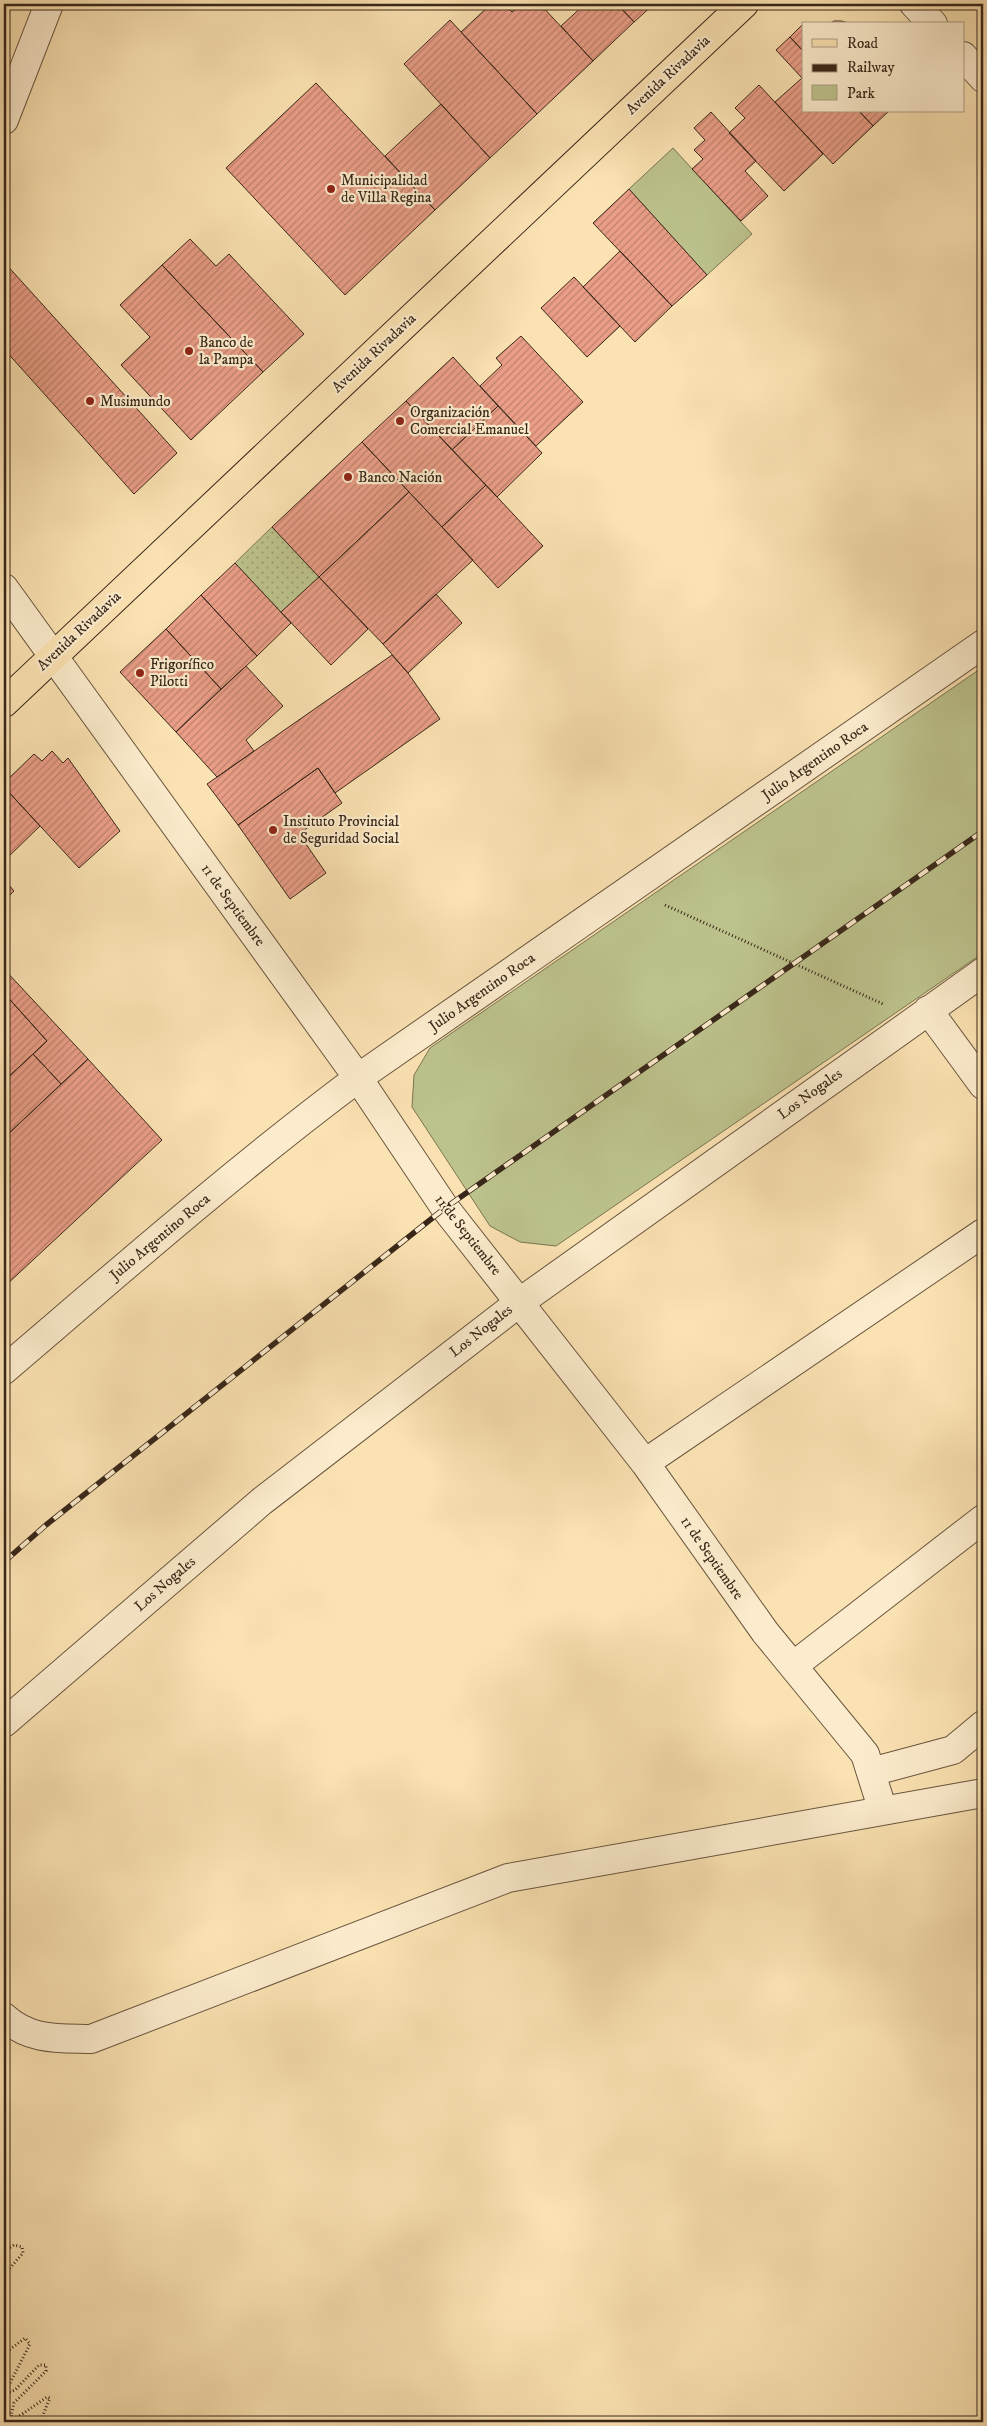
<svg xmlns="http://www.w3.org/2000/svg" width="987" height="2426" viewBox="0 0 987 2426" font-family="'IM FELL DW Pica',serif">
  <defs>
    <pattern id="garden-dots" width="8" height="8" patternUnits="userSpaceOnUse" patternTransform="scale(1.25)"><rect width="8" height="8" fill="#bdc38d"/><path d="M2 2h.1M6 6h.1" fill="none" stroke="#9b9e72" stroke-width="1.8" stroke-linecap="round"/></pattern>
    <pattern id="building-hatch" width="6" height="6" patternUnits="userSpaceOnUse" patternTransform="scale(1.25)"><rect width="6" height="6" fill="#ea9e87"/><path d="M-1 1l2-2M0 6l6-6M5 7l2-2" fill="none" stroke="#bf816e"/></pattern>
  </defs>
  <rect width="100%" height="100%" fill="#fbe2b2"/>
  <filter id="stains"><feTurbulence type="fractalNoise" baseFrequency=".004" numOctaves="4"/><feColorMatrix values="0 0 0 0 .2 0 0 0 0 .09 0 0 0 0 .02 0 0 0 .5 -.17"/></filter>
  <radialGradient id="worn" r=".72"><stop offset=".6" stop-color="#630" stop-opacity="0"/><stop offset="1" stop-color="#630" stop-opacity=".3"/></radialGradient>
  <!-- green -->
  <path fill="#bdc38d" stroke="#7a7553" d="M673,148L752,234L707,275L629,189Z
    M983,667V953L556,1246L520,1242L490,1226L412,1107L414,1075L430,1048Z"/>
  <!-- garden -->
  <path fill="url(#garden-dots)" stroke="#7a7553" d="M272,527L319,577L281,612L235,563Z"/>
  <!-- building -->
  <path fill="url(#building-hatch)" stroke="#382719" d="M491,4H504L512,12L522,4H540L593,61L537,114L461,32Z
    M585,4H617L634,22L593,61L561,26Z
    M617,4H654L634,22Z
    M450,20L537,114L490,158L404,64Z
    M834,21H841L854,24H828Z
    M803,24V51L790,37Z
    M790,37L803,51V111H859L873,126L833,164L775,102L802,78L776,50Z
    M316,83L435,210L345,295L226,168Z
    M759,85L823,154L784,191L729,133L745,118L735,108Z
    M441,104L490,158L435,210L385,156Z
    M859,111H889L873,126Z
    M711,112L756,161L745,171L768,196L741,221L692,169L703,159L694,150L705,140L694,128Z
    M629,189L707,275L672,306L593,223Z
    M190,239L216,266L229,254L304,334L263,372L162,265Z
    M620,251L672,306L635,342L583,287Z
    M4,262L177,453L134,494L4,349Z
    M162,265L263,372L191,440L121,365L150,337L120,305Z
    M574,277L620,326L587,357L541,308Z
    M521,336L583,402L536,446L480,386L502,365L496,358Z
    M453,357L498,406L452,450L406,401Z
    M406,401L486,485L442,527L362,442Z
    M498,406L542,453L497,497L452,450Z
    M362,442L409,492L319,577L272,527Z
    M486,485L543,546L498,588L442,527Z
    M409,492L473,560L383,644L319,577Z
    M235,563L291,623L257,656L201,595Z
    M319,577L368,629L331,665L281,612Z
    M436,594L462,623L408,673L383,644Z
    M201,595L257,656L221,689L166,629Z
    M166,629L221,689L176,732L120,672Z
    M392,655L408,673L440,719L335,793L318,768L238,825L207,784Z
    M246,666L283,706L246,740L254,751L217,777L176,732Z
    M52,751L63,763L68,758L120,831L79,868L4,787V783L34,754L42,761Z
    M318,768L342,803L299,834L326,873L290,899L238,825Z
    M4,787L40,826L4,861Z
    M4,879L14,891L4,901Z
    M4,969L88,1059L61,1084L33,1054L47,1041L4,993Z
    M4,993L47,1041L4,1081Z
    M33,1054L61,1084L4,1138V1081Z
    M88,1059L162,1140L4,1287V1138Z"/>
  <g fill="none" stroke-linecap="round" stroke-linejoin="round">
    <defs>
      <path id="minor" d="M914,4L933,24
        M963,56L983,78
        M4,120L49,4
        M4,588L358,1078L445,1208L645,1463L765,1632L865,1754L883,1811
        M928,1010L983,1085
        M4,1370C120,1271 235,1170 358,1078L983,644
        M645,1463L983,1233
        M793,1666L983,1519
        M4,1723L262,1501L520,1302L983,972
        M871,1772L953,1750L983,1725
        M4,2017C30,2041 59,2038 91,2039L508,1878L983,1793"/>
      <path id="major" d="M4,703L744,4"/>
    </defs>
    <!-- minor casing -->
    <use href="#minor" stroke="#69563f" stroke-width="30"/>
    <!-- major casing -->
    <use href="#major" stroke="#382719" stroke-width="30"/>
    <!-- path -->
    <path stroke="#382719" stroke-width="3" stroke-dasharray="1 2.5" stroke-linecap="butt" d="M665,905L883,1004
      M4,2251L14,2245L22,2247L23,2253L4,2275
      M4,2354L25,2338L30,2344L8,2387L10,2392L15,2390L39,2365H46V2371L14,2403L11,2416L15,2419L47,2397L50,2398L40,2422"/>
    <!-- minor -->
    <use href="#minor" stroke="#fceccd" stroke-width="28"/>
    <!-- major -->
    <use href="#major" stroke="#fbe2b2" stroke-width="28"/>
    <defs>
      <path id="rail" d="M4,1562L46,1525L445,1208L983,831"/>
    </defs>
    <!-- rail casing -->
    <use href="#rail" stroke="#382719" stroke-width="5.5"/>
    <!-- rail -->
    <use href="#rail" stroke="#fceccd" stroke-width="4" stroke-dasharray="11" stroke-linecap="butt"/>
  </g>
  <!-- markers -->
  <g fill="#8f2418" stroke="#fceccd" stroke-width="2">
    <circle cx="331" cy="189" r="5"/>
    <circle cx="189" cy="351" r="5"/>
    <circle cx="90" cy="401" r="5"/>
    <circle cx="400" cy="421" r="5"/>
    <circle cx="348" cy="477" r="5"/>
    <circle cx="140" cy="673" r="5"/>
    <circle cx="273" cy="830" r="5"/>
  </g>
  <g text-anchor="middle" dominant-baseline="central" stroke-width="4.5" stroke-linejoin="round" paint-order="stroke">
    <!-- street labels -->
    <g font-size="15" fill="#382719" stroke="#fceccd">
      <text transform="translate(668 75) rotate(-43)">Avenida Rivadavia</text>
      <text transform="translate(374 353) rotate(-43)">Avenida Rivadavia</text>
      <text transform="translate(79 631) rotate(-43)">Avenida Rivadavia</text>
      <text transform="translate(815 761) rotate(-35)">Julio Argentino Roca</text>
      <text transform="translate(233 905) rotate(54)">11 de Septiembre</text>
      <text transform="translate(482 992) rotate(-35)">Julio Argentino Roca</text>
      <text transform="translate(810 1094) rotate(-36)">Los Nogales</text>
      <text transform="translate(468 1235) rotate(52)">11 de Septiembre</text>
      <text transform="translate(160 1237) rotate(-40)">Julio Argentino Roca</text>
      <text transform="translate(481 1331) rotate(-38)">Los Nogales</text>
      <text transform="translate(712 1558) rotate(55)">11 de Septiembre</text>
      <text transform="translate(165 1584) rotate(-41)">Los Nogales</text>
    </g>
    <!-- poi labels -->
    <g font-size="15" fill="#382719" stroke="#fceccd" text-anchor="start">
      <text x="341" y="180">Municipalidad<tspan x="341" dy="17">de Villa Regina</tspan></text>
      <text x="199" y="342">Banco de<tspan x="199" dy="17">la Pampa</tspan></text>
      <text x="100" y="401">Musimundo</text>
      <text x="410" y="412">Organización<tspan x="410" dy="17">Comercial Emanuel</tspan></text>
      <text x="358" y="477">Banco Nación</text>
      <text x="150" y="664">Frigorífico<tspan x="150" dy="17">Pilotti</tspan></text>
      <text x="283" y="821">Instituto Provincial<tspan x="283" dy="17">de Seguridad Social</tspan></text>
    </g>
  </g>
  <!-- margin -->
  <rect width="987" height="2426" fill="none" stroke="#fbe2b2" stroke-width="20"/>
  <rect x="5" y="5" width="977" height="2416" fill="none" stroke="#382719" stroke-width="2.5"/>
  <rect x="10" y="10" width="967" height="2406" fill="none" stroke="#382719"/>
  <!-- legend -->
  <rect x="802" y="22" width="162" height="90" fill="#fceccd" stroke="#ae9d85"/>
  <rect x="812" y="39" width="25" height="8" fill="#fbe2b2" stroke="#ae9d85"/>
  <text x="847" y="48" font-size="15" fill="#382719">Road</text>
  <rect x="812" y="64" width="25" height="8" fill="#382719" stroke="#ae9d85"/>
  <text x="847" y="72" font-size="15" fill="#382719">Railway</text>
  <rect x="812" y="85" width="25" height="15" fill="#bdc38d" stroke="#ae9d85"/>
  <text x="847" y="98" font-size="15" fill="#382719">Park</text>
  <rect width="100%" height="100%" filter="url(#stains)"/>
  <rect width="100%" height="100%" fill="url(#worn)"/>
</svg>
